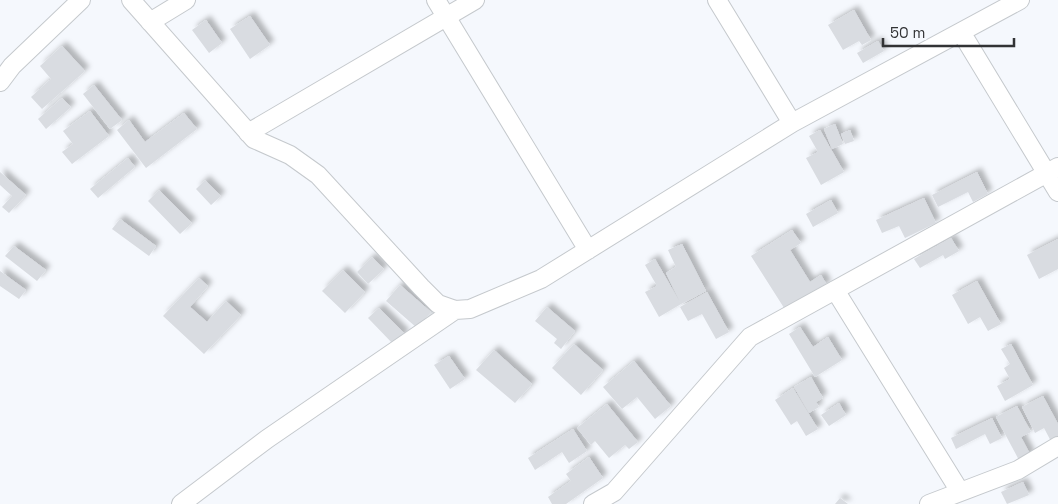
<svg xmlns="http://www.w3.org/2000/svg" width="1058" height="504" viewBox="0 0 1058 504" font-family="'Space Grotesk',sans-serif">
  <defs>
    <filter id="shadow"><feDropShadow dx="4.5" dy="-4.5" stdDeviation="2.5" flood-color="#0004"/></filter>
  </defs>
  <rect width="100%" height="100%" fill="#f5f8fd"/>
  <!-- building -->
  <path fill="#d9dce1" filter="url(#shadow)" d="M854,10L871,40L862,45L859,41L843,50L828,25Z
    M250,16L270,45L250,59L230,29Z
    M206,20L222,43L209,53L192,30Z
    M878,41L884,51L863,63L857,53Z
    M62,46L85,71L42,109L31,97L51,79L40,66Z
    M94,85L122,120L110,129L83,94Z
    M62,98L71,107L46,129L38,119Z
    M90,111L109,136L72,164L62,152L73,144L63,131Z
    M184,113L197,129L146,168L117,130L129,120L145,142Z
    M835,124L843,144L832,149L824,129Z
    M820,130L844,172L821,185L806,158L818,152L809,136Z
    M850,130L854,141L845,144L841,134Z
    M128,158L135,167L98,198L90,189Z
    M0,172L26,195L9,213L2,207L12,196L0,185Z
    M977,172L988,194L973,202L968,192L938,207L932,195Z
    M205,180L221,196L211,205L196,189Z
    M159,190L192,223L180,234L148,201Z
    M924,198L936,223L905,238L899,226L882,233L876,220Z
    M831,200L838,213L813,227L806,214Z
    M120,219L156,246L149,256L112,229Z
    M792,230L801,243L790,250L810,282L821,275L827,285L786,311L751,256Z
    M951,238L959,251L945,259L943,255L920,268L914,259Z
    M1058,239V269L1039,279L1027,255Z
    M682,244L706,291L681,304L666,273L676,267L668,250Z
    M14,246L46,270L37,281L5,256Z
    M372,257L384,269L368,284L357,272Z
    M655,259L681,304L659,317L645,292L657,286L645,265Z
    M343,270L365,292L345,313L322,291Z
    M0,271L26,290L19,299L0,286Z
    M199,278L208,286L190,307L207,322L226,301L241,315L204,354L163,316Z
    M977,281L1001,324L988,331L980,317L968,324L952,295Z
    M400,285L431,312L417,328L386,301Z
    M707,292L729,332L716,339L702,314L688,321L680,307Z
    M547,307L575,331L561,349L554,343L557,339L535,321Z
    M379,308L405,334L394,345L368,318Z
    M800,327L813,347L828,337L842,360L815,377L789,334Z
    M574,344L603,370L581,395L552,368Z
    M1011,344L1033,385L1005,401L997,386L1010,379L1004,368L1010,364L1001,349Z
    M494,350L532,384L515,403L476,370Z
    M449,356L465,379L450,389L434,365Z
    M634,361L671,406L655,419L637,397L622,409L603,387Z
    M811,377L823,398L816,402L819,407L809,413L794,387Z
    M793,388L818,429L806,436L797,421L791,425L775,400Z
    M1043,396L1058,424V445L1054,447L1044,428L1035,433L1022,407Z
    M839,403L846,415L829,426L821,415Z
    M607,404L638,442L629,449L625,445L609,458L595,441L591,445L577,428Z
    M1017,406L1031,432L1021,437L1031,456L1020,462L996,417Z
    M992,418L1002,438L990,444L985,434L956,449L951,438Z
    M573,429L587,451L569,463L562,452L535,470L528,458Z
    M589,457L603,478L566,504H552L548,497L571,481L566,474Z
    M1023,482L1029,495L1007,504L1001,492Z
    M840,498L848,504H835Z"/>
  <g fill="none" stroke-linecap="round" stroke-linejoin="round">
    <defs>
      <path id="minor" d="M131,0L254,139L290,155L318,175L421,287L438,304L455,310L470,309L541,279L792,123L1020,0
        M436,0L588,250
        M717,0L792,123
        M150,22L186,0
        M961,32L1058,192
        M0,82L12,66L81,0
        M248,133L475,0
        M835,290L959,490
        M181,504L267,439L455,310
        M593,504L614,492L750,337L1058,167
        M929,504L1018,470L1058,446"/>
    </defs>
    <!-- minor casing -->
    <use href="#minor" stroke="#c5c9cd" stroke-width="20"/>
    <!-- minor -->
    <use href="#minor" stroke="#fff" stroke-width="18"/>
  </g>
  <!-- scale -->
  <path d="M883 38v8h131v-8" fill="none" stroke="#323335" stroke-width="2.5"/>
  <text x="890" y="38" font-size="15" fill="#323335" stroke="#f5f8fd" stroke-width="4" paint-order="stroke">50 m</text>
</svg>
